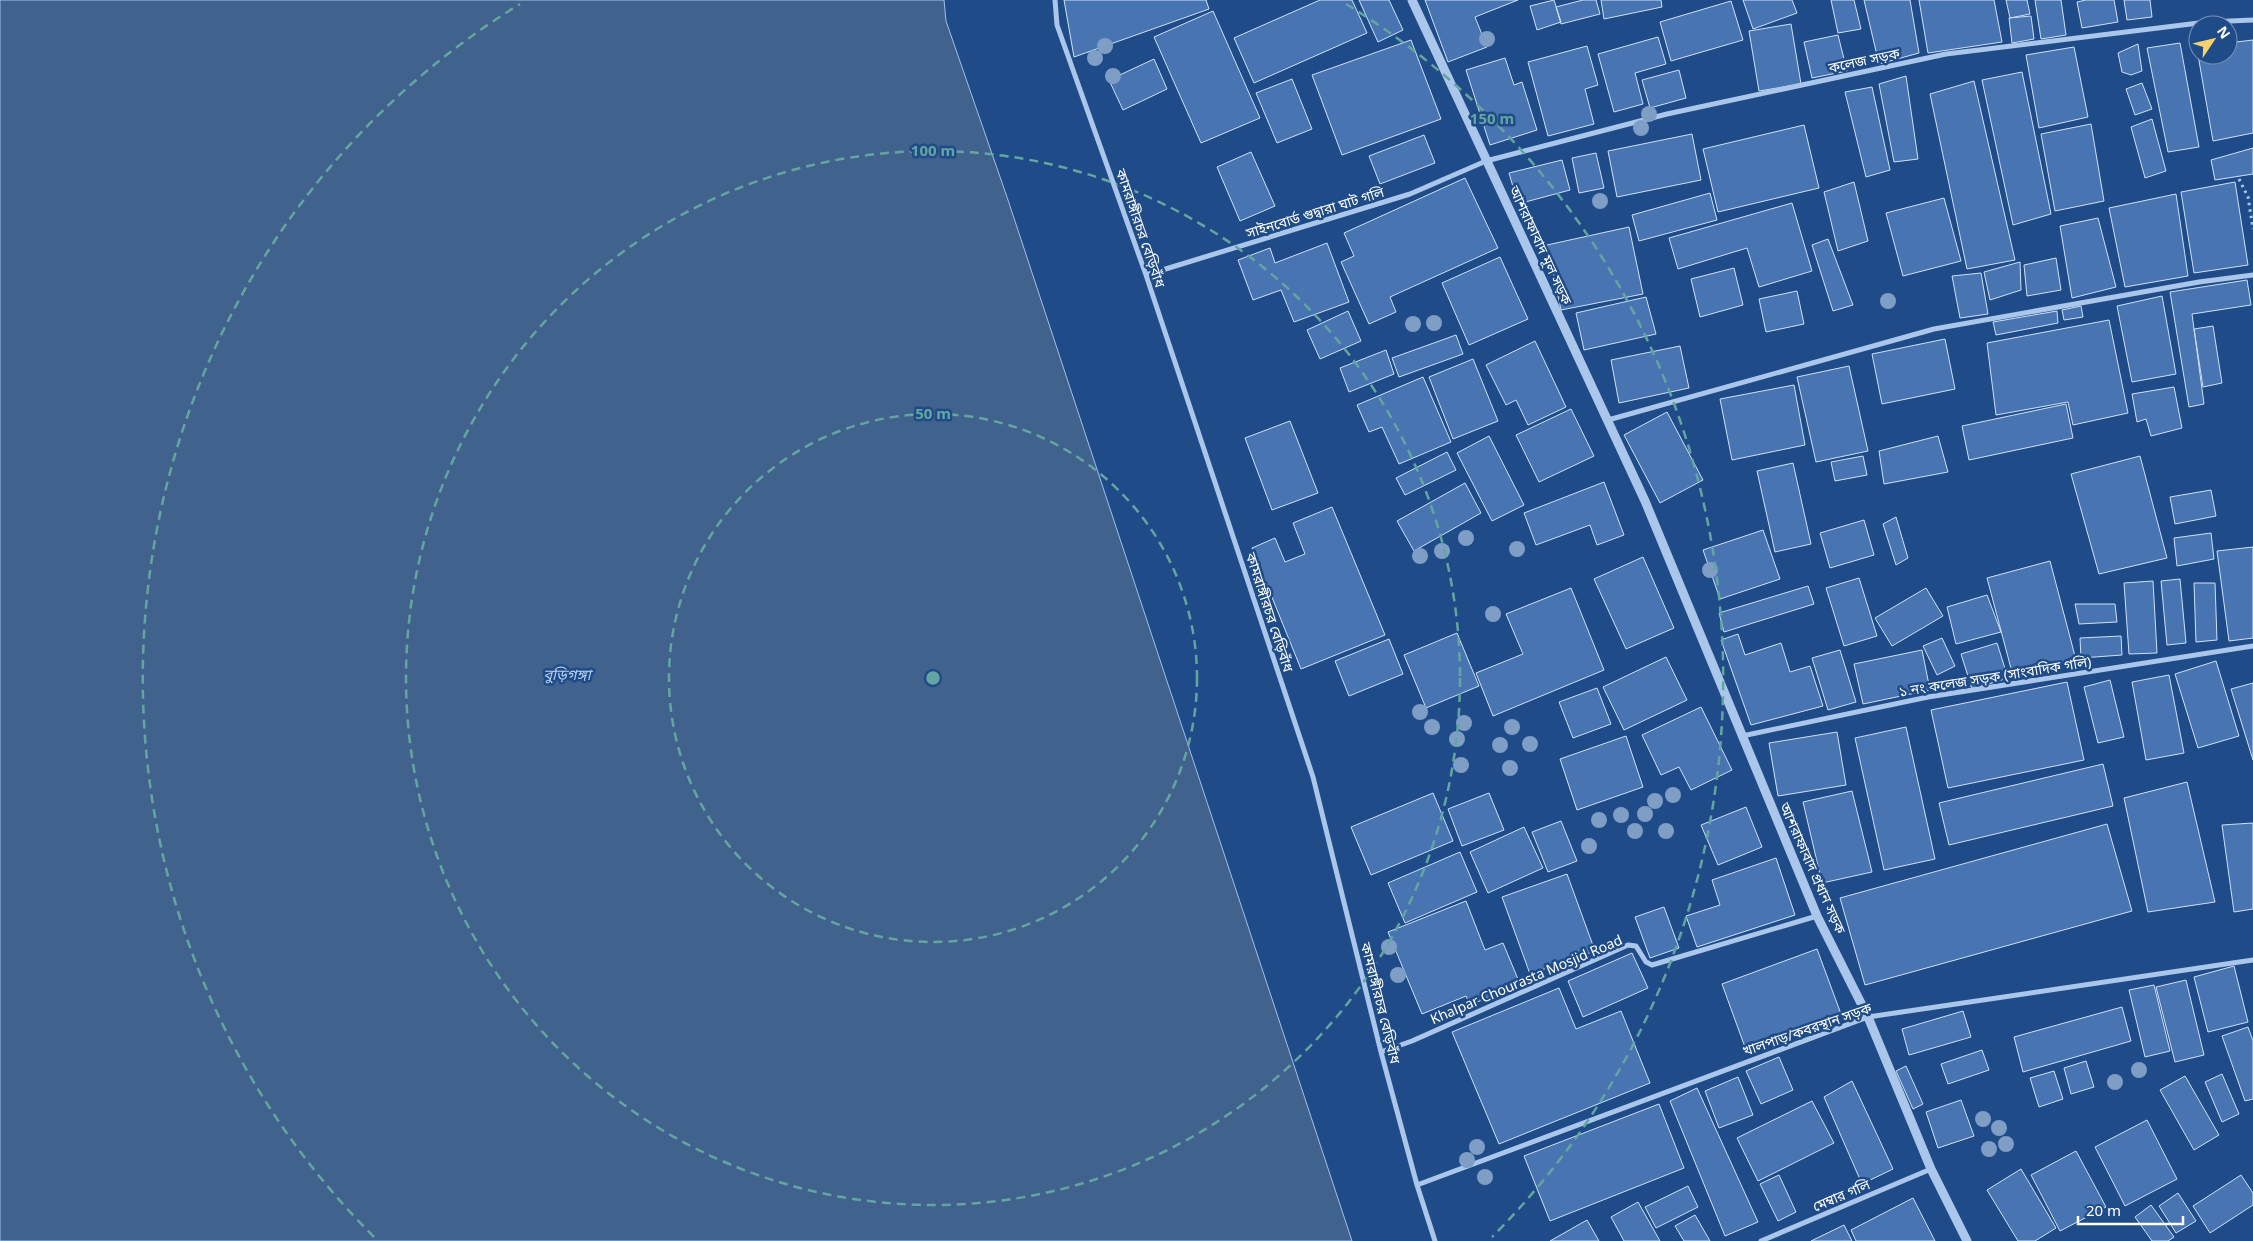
<svg xmlns="http://www.w3.org/2000/svg" width="2253" height="1241" viewBox="0 0 2253 1241" font-family="'Noto Sans','Noto Sans Bengali',sans-serif">
  <rect width="100%" height="100%" fill="#1f4c88"/>
  <!-- water -->
  <path fill="#42628e" stroke="#9dc1ec" d="M0,0H944L946,21L1008,200L1352,1241H0Z"/>
  <!-- building -->
  <path fill="#4875b1" stroke="#cee1f8" d="M1064,0H1206L1209,9L1074,57Z
    M1320,0H1352L1367,33L1254,83L1234,38Z
    M1359,0H1389L1403,30L1378,42Z
    M1425,0H1518L1475,17L1487,47L1448,62Z
    M1554,0L1561,22L1537,30L1530,6Z
    M1583,0H1596L1600,14L1561,24L1556,7Z
    M1601,0H1661L1662,7L1604,19Z
    M1743,0H1792L1797,13L1753,29Z
    M1831,0H1854L1861,29L1838,33Z
    M1864,0H1910L1919,53L1879,64Z
    M1919,0H1994L2002,42L1928,53Z
    M2006,0H2027L2030,14L2010,18Z
    M2035,0H2061L2066,35L2041,39Z
    M2086,0H2114L2118,22L2082,28L2077,2Z
    M2124,0H2150L2152,17L2127,20Z
    M1731,1L1743,40L1671,61L1660,22Z
    M1213,11L1260,118L1201,143L1154,37Z
    M2031,16L2034,39L2012,43L2009,18Z
    M1791,24L1801,84L1759,91L1749,31Z
    M1838,35L1847,71L1812,78L1804,42Z
    M1658,37L1666,64L1635,73L1643,104L1614,112L1598,54Z
    M1411,40L1441,119L1342,155L1312,75Z
    M2253,40V133L2213,141L2198,55H2228V43Z
    M2180,43L2199,147L2168,152L2147,48Z
    M2138,44L2142,71L2131,75L2122,72L2118,53Z
    M1587,46L1598,85L1585,89L1594,124L1548,136L1528,62Z
    M2074,47L2088,117L2039,128L2026,55Z
    M1505,58L1514,85L1522,82L1537,130L1490,145L1466,70Z
    M1154,59L1167,89L1123,110L1109,80Z
    M1679,70L1686,98L1650,108L1642,80Z
    M2022,72L2051,214L2013,225L1982,80Z
    M1906,76L1918,159L1894,162L1879,84Z
    M1292,79L1312,129L1277,143L1256,93Z
    M1974,81L2015,260L1967,269L1930,94Z
    M2142,83L2152,109L2135,115L2126,89Z
    M1872,87L1890,170L1866,177L1845,92Z
    M2152,119L2166,171L2145,178L2131,127Z
    M2091,124L2104,201L2055,211L2041,134Z
    M1804,125L1819,188L1718,212L1703,149Z
    M1692,134L1701,180L1617,197L1608,151Z
    M1424,135L1435,163L1380,184L1369,156Z
    M2253,148V174L2215,180L2211,160Z
    M1251,152L1275,206L1240,221L1217,167Z
    M1596,153L1604,188L1579,193L1572,158Z
    M1562,160L1570,190L1518,204L1509,173Z
    M1465,178L1498,248L1390,297L1396,312L1369,324L1341,262L1354,256L1344,233Z
    M1854,182L1868,241L1838,251L1824,192Z
    M2235,182L2248,265L2194,273L2181,192Z
    M1710,193L1717,220L1639,241L1632,215Z
    M2176,194L2188,276L2125,287L2109,208Z
    M1944,198L1961,261L1903,276L1886,213Z
    M1792,203L1812,271L1759,287L1747,248L1678,269L1669,238Z
    M2098,218L2116,287L2072,298L2060,226Z
    M1629,227L1643,294L1561,310L1547,245Z
    M1828,239L1853,305L1833,311L1812,245Z
    M1327,243L1349,302L1294,322L1281,290L1253,300L1238,260L1270,248L1275,263Z
    M1500,257L1528,319L1469,345L1442,283Z
    M2056,258L2061,290L2027,296L2024,265Z
    M2020,262L2021,290L1990,300L1984,272Z
    M1734,268L1743,305L1700,317L1691,279Z
    M1981,273L1988,314L1960,318L1952,276Z
    M2247,280L2251,305L2192,314L2204,404L2189,407L2170,292Z
    M1797,291L1804,324L1766,332L1759,299Z
    M2162,296L2176,374L2132,382L2117,306Z
    M1646,297L1656,334L1584,350L1576,313Z
    M2081,306L2083,317L2064,320L2062,310Z
    M1348,311L1361,341L1320,359L1307,330Z
    M2057,311L2058,323L1996,335L1993,322Z
    M2109,320L2128,413L2073,425L2068,402L1996,415L1987,343Z
    M2213,326L2222,383L2203,387L2194,329Z
    M1456,335L1463,354L1399,377L1392,358Z
    M1945,339L1955,389L1882,404L1872,354Z
    M1535,341L1566,407L1528,425L1516,400L1506,405L1486,365Z
    M1680,346L1689,388L1619,403L1611,360Z
    M1386,350L1394,374L1349,392L1340,368Z
    M1473,359L1498,421L1453,439L1429,377Z
    M1849,366L1868,451L1816,462L1797,377Z
    M1423,377L1451,442L1399,464L1382,427L1369,432L1357,405Z
    M1794,385L1805,445L1732,460L1720,399Z
    M2174,387L2182,428L2151,436L2146,419L2137,422L2132,394Z
    M2066,404L2073,438L1969,460L1962,426Z
    M1571,409L1594,456L1539,482L1516,435Z
    M1667,412L1703,480L1660,503L1624,435Z
    M1290,421L1318,493L1272,510L1245,438Z
    M1489,436L1524,505L1492,521L1457,453Z
    M1938,436L1948,472L1884,484L1879,451Z
    M1447,452L1456,470L1405,495L1396,478Z
    M1863,456L1867,475L1835,481L1831,462Z
    M2140,456L2167,558L2099,574L2071,474Z
    M1793,463L1811,544L1775,552L1757,471Z
    M1604,482L1624,535L1597,545L1590,525L1536,545L1524,513Z
    M1465,483L1481,513L1414,551L1397,521Z
    M2211,490L2216,516L2175,524L2170,497Z
    M1332,507L1385,635L1301,669L1252,548L1275,538L1285,562L1305,554L1293,523Z
    M1896,517L1908,558L1896,565L1883,524Z
    M1864,520L1874,555L1830,568L1820,533Z
    M1763,530L1780,579L1720,599L1703,550Z
    M2211,533L2214,559L2177,566L2174,538Z
    M2253,547V638L2229,641L2217,551Z
    M1643,557L1674,628L1626,649L1594,579Z
    M2050,561L2076,660L2013,676L1987,578Z
    M1859,578L1877,636L1844,646L1826,588Z
    M2180,579L2186,643L2167,645L2161,581Z
    M2153,581L2157,653L2129,654L2124,583Z
    M2194,583H2215L2217,640L2196,642Z
    M1808,586L1814,604L1724,632L1719,613Z
    M1571,588L1604,670L1493,716L1476,673L1523,654L1506,614Z
    M1926,588L1943,616L1892,646L1875,618Z
    M1987,595L2001,632L1956,644L1947,607Z
    M2075,604H2115L2117,622L2079,624Z
    M1457,633L1479,686L1426,708L1404,655Z
    M1738,634L1745,655L1781,643L1790,672L1810,666L1823,706L1751,725L1721,640Z
    M2121,636L2122,655L2081,658L2080,638Z
    M1942,638L1955,666L1937,675L1923,646Z
    M1389,639L1403,674L1349,696L1335,661Z
    M1997,643L2008,678L1972,689L1961,654Z
    M1840,650L1856,702L1828,710L1812,658Z
    M1922,650L1930,690L1863,704L1854,664Z
    M1666,657L1687,700L1624,730L1603,687Z
    M2216,661L2239,736L2198,748L2175,674Z
    M2169,675L2184,753L2146,760L2132,682Z
    M2110,680L2124,737L2098,743L2084,687Z
    M2067,682L2084,760L1948,788L1931,710Z
    M2253,683V760L2231,689Z
    M1597,688L1611,724L1573,738L1559,702Z
    M1701,707L1732,770L1691,790L1679,767L1661,775L1642,735Z
    M1906,727L1935,859L1884,870L1855,738Z
    M1837,732L1846,785L1778,796L1769,743Z
    M1626,736L1643,787L1577,810L1560,759Z
    M2103,764L2113,806L1949,845L1939,803Z
    M2187,782L2215,902L2148,912L2124,798Z
    M1852,791L1872,872L1822,883L1803,802Z
    M1433,793L1453,841L1371,875L1351,827Z
    M1489,793L1504,830L1462,846L1448,809Z
    M1746,807L1762,847L1718,865L1701,825Z
    M1561,821L1577,861L1548,872L1532,832Z
    M2253,823V909L2234,912L2222,825Z
    M2107,824L2132,911L1865,985L1840,898Z
    M1524,827L1543,868L1488,893L1470,852Z
    M1460,852L1477,892L1405,923L1388,883Z
    M1776,858L1795,915L1697,947L1686,916L1720,905L1712,880Z
    M1567,874L1595,951L1530,974L1502,897Z
    M1466,901L1485,950L1503,943L1520,984L1470,1005L1466,996L1422,1014L1388,932Z
    M1664,907L1679,948L1650,958L1635,917Z
    M1817,949L1841,1014L1746,1050L1722,984Z
    M1632,953L1648,988L1583,1017L1568,981Z
    M2234,966L2248,1022L2208,1032L2194,977Z
    M2186,980L2204,1055L2175,1062L2156,987Z
    M2154,985L2170,1051L2145,1057L2129,990Z
    M1559,988L1576,1029L1621,1011L1650,1083L1499,1144L1452,1032Z
    M2122,1007L2131,1041L2023,1072L2014,1037Z
    M1963,1011L1971,1037L1909,1055L1902,1029Z
    M2248,1027L2253,1041V1099L2245,1101L2222,1036Z
    M1982,1050L1989,1070L1948,1084L1941,1064Z
    M1779,1057L1793,1090L1761,1104L1746,1071Z
    M2086,1061L2094,1087L2071,1094L2064,1068Z
    M1906,1066L1923,1104L1913,1109L1896,1071Z
    M2054,1071L2063,1099L2039,1107L2030,1078Z
    M2222,1074L2239,1114L2222,1122L2205,1082Z
    M2185,1076L2219,1135L2194,1150L2160,1090Z
    M1738,1077L1753,1115L1719,1128L1705,1091Z
    M1852,1081L1893,1169L1862,1184L1824,1097Z
    M1697,1088L1758,1222L1725,1236L1670,1101Z
    M1961,1100L1974,1136L1938,1148L1926,1112Z
    M1812,1101L1834,1143L1758,1181L1737,1138Z
    M1659,1104L1684,1168L1550,1221L1524,1156Z
    M2147,1120L2177,1179L2125,1206L2095,1147Z
    M2076,1151L2106,1207L2060,1231L2031,1175Z
    M2021,1169L2056,1228L2035,1241H2018L1987,1190Z
    M1779,1175L1796,1212L1778,1221L1760,1184Z
    M2241,1175L2253,1193V1205L2210,1233L2193,1206Z
    M1688,1186L1698,1207L1656,1228L1645,1207Z
    M2178,1193L2196,1221L2176,1233L2159,1206Z
    M1913,1198L1935,1241H1856L1851,1230Z
    M1638,1202L1660,1241H1624L1611,1217Z
    M2151,1205L2174,1237L2168,1241H2152L2135,1217Z
    M1695,1215L1710,1241H1684L1675,1226Z
    M1587,1220L1599,1241H1550Z
    M1844,1225L1852,1241H1811Z"/>
  <g fill="none" stroke-linecap="round" stroke-linejoin="round">
    <!-- path -->
    <path stroke="#aac6eb" stroke-width="3" stroke-dasharray="2.5 4" stroke-linecap="butt" d="M2239,179L2248,197L2253,229"/>
    <!-- minor -->
    <path stroke="#aac6eb" stroke-width="5" d="M1055,0L1057,25L1146,275L1313,777L1381,1052L1417,1185L1435,1241
      M1146,275L1410,194L1486,161L1667,114L1946,54L2207,22L2253,20
      M1608,420L1934,329L2199,282L2253,275
      M1742,736L1928,697L2253,646
      M1381,1052L1412,1041L1628,945L1636,946L1646,962L1652,965L1817,916
      M1417,1185L1868,1017L2253,960
      M1761,1241L1931,1169"/>
    <!-- tertiary -->
    <path stroke="#aac6eb" stroke-width="9" d="M1412,0L1645,501L1817,916L1868,1017L1931,1169L1967,1241"/>
  </g>
  <!-- trees -->
  <g fill="#7f9ec6">
    <circle cx="1487" cy="39" r="8"/>
    <circle cx="1105" cy="46" r="8"/>
    <circle cx="1095" cy="58" r="8"/>
    <circle cx="1113" cy="76" r="8"/>
    <circle cx="1649" cy="114" r="8"/>
    <circle cx="1641" cy="128" r="8"/>
    <circle cx="1600" cy="201" r="8"/>
    <circle cx="1888" cy="301" r="8"/>
    <circle cx="1434" cy="323" r="8"/>
    <circle cx="1413" cy="324" r="8"/>
    <circle cx="1466" cy="538" r="8"/>
    <circle cx="1517" cy="549" r="8"/>
    <circle cx="1442" cy="551" r="8"/>
    <circle cx="1420" cy="556" r="8"/>
    <circle cx="1710" cy="570" r="8"/>
    <circle cx="1493" cy="614" r="8"/>
    <circle cx="1420" cy="712" r="8"/>
    <circle cx="1464" cy="723" r="8"/>
    <circle cx="1432" cy="727" r="8"/>
    <circle cx="1512" cy="727" r="8"/>
    <circle cx="1457" cy="739" r="8"/>
    <circle cx="1530" cy="744" r="8"/>
    <circle cx="1500" cy="745" r="8"/>
    <circle cx="1461" cy="765" r="8"/>
    <circle cx="1510" cy="768" r="8"/>
    <circle cx="1673" cy="795" r="8"/>
    <circle cx="1655" cy="801" r="8"/>
    <circle cx="1645" cy="814" r="8"/>
    <circle cx="1621" cy="815" r="8"/>
    <circle cx="1599" cy="820" r="8"/>
    <circle cx="1635" cy="831" r="8"/>
    <circle cx="1666" cy="831" r="8"/>
    <circle cx="1589" cy="846" r="8"/>
    <circle cx="1389" cy="947" r="8"/>
    <circle cx="1398" cy="975" r="8"/>
    <circle cx="2139" cy="1070" r="8"/>
    <circle cx="2115" cy="1082" r="8"/>
    <circle cx="1983" cy="1119" r="8"/>
    <circle cx="1999" cy="1128" r="8"/>
    <circle cx="2006" cy="1144" r="8"/>
    <circle cx="1477" cy="1147" r="8"/>
    <circle cx="1989" cy="1149" r="8"/>
    <circle cx="1467" cy="1160" r="8"/>
    <circle cx="1485" cy="1177" r="8"/>
  </g>
  <!-- distance rings -->
  <g fill="none" stroke="#63a6a1" stroke-width="2.5" stroke-dasharray="9 6">
    <circle cx="933" cy="678" r="264"/>
    <circle cx="933" cy="678" r="527"/>
    <path d="M374 1237A791 791 0 0 1 520 4M1346 4A791 791 0 0 1 1492 1237"/>
  </g>
  <g text-anchor="middle" dominant-baseline="central" stroke-width="5" stroke-linejoin="round" paint-order="stroke">
    <!-- street labels -->
    <g font-size="14" fill="#fff" stroke="#1f4c88">
      <text transform="translate(1864 60) rotate(-12)">কলেজ সড়ক</text>
      <text transform="translate(1315 212) rotate(-17)">সাইনবোর্ড গুদ্বারা ঘাট গলি</text>
      <text transform="translate(1141 228) rotate(71)">কামরাঙ্গীরচর বেড়িবাঁধ</text>
      <text transform="translate(1541 245) rotate(65)">আশরাফাবাদ মূল সড়ক</text>
      <text transform="translate(1270 612) rotate(72)">কামরাঙ্গীরচর বেড়িবাঁধ</text>
      <text transform="translate(1995 676) rotate(-9)">১ নং কলেজ সড়ক (সাংবাদিক গলি)</text>
      <text transform="translate(1813 868) rotate(66)">আশরাফাবাদ প্রধান সড়ক</text>
      <text transform="translate(1526 979) rotate(-23)">Khalpar Chourasta Mosjid Road</text>
      <text transform="translate(1381 1003) rotate(76)">কামরাঙ্গীরচর বেড়িবাঁধ</text>
      <text transform="translate(1807 1029) rotate(-19)">খালপাড়/কবরস্থান সড়ক</text>
      <text transform="translate(1841 1195) rotate(-23)">মেম্বার গলি</text>
    </g>
    <!-- water labels -->
    <g font-size="15" font-style="italic" fill="#b5d0f2" stroke="#1f4c88">
      <text x="567" y="674">বুড়িগঙ্গা</text>
    </g>
  </g>
  <circle cx="933" cy="678" r="8" fill="#63a6a1" stroke="#1f4c88" stroke-width="2.5"/>
  <g font-size="15" text-anchor="middle" font-weight="bold" fill="#63a6a1" stroke="#1f4c88" stroke-width="5" stroke-linejoin="round" paint-order="stroke">
    <text x="1492" y="124">150 m</text>
    <text x="933" y="156">100 m</text>
    <text x="933" y="419">50 m</text>
  </g>
  <!-- north arrow -->
  <g transform="translate(2213 40) rotate(55)"><circle r="24" fill="#1f4c88" stroke="#7994b8"/>
  <path d="M0-4L9 19L0 12L-9 19Z" fill="#f9d16a"/>
  <text y="-8" font-size="14" font-weight="bold" text-anchor="middle" fill="#ffffff">N</text>
  </g>
  <!-- scale -->
  <path d="M2078 1216v8h105v-8" fill="none" stroke="#ffffff" stroke-width="2.5"/>
  <text x="2086" y="1216" font-size="15" fill="#ffffff" stroke="#1f4c88" stroke-width="4" paint-order="stroke">20 m</text>
</svg>
